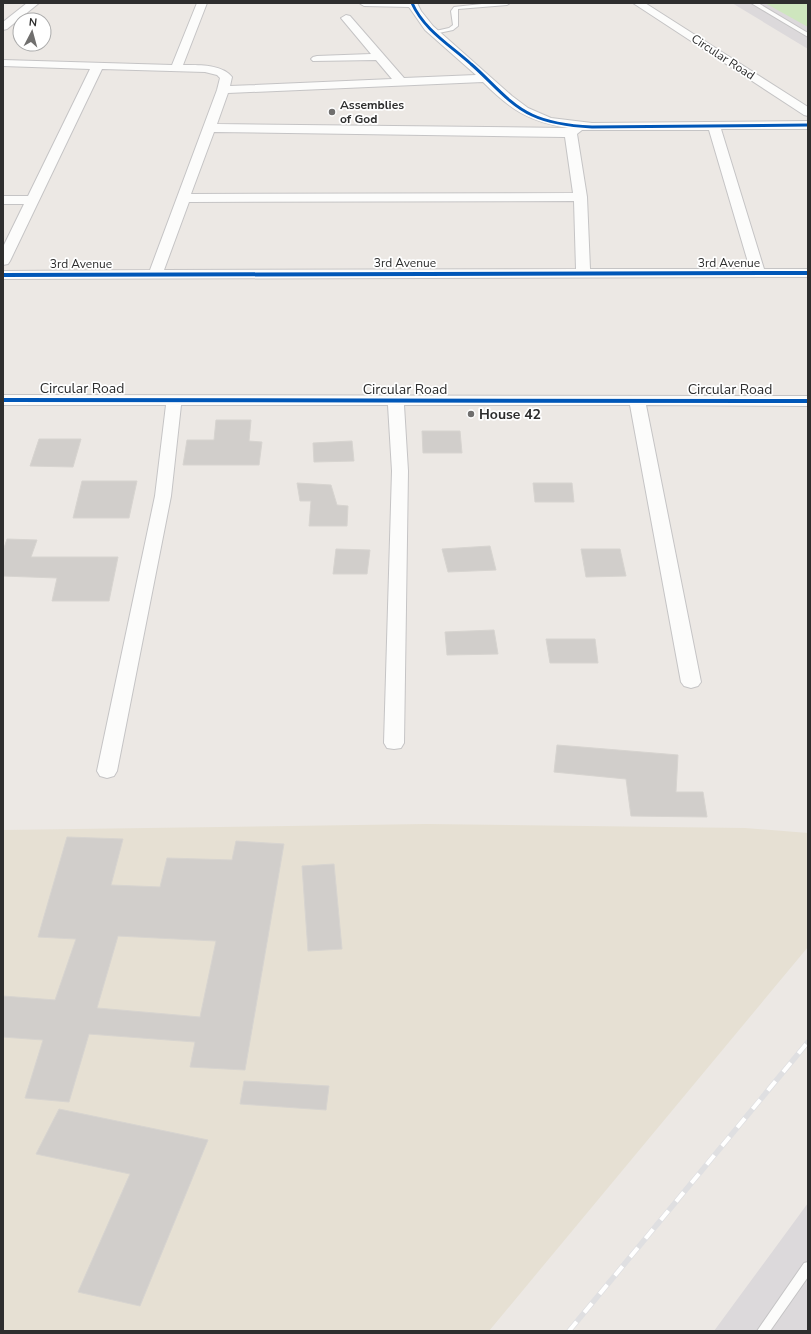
<svg xmlns="http://www.w3.org/2000/svg" width="811" height="1334" viewBox="0 0 811 1334" font-family="'Nunito Sans',sans-serif">
  <rect width="100%" height="100%" fill="#ece8e4"/>
  <!-- industrial -->
  <path fill="#dcd9db" d="M732,3H808V49Z
    M808,1203V1331H714Z"/>
  <!-- education -->
  <path fill="#e6e0d3" d="M426,824L745,828L808,833V947L489,1331H3V830Z"/>
  <!-- green -->
  <path fill="#cee6be" d="M765,3H808V27Z"/>
  <!-- building -->
  <path fill="#d1cecb" stroke="#d7d4d0" fill-rule="evenodd" d="M216,420H251L249,441L262,442L259,465H183L187,440H214Z
    M422,431H460L462,453H423Z
    M39,439H81L73,467L30,466Z
    M352,441L354,461L314,462L313,443Z
    M82,481H137L129,518H73Z
    M297,483L331,485L337,505L348,506L347,526H309L311,501H300Z
    M533,483H572L574,502H535Z
    M7,539L37,540L31,557H118L109,601H52L57,578L3,576V551Z
    M490,546L496,570L448,572L442,549Z
    M336,549L370,550L367,574H333Z
    M581,549H620L626,576L586,577Z
    M494,630L498,654L447,655L445,632Z
    M546,639H595L598,663H550Z
    M557,745L678,755L676,792H703L707,817L631,816L626,779L554,772Z
    M67,837L123,839L111,885L160,887L167,858L232,860L236,841L284,844L245,1070L190,1067L195,1042L89,1034L69,1102L25,1098L43,1040L3,1037V996L55,1000L76,939L38,937ZM118,936L216,941L200,1017L97,1008Z
    M334,864L342,949L308,951L302,866Z
    M244,1081L329,1086L326,1110L240,1104Z
    M59,1109L208,1140L140,1306L78,1292L130,1174L36,1154Z"/>
  <g fill="none" stroke-linecap="round" stroke-linejoin="round">
    <defs>
      <path id="service" d="M491,3H510L507,5L458,9V26L453,30L434,34L431,32L449,28L453,25L451,11L454,7Z
        M751,3H758L808,33V37Z
        M808,1262V1277L770,1331H757L804,1263Z"/>
      <path id="minor" d="M27,3H39L7,29L3,30V22Z
        M197,3H207L183,65C198,65 222,64 232,77L230,86L392,79L376,60L313,61L311,59L313,57L317,56L371,54L341,18L346,15L350,16L404,78L476,75L425,30L409,7L364,6L359,3H417L421,11L433,26L512,96L528,108L551,118L592,123L808,121V129H721L764,269H808V277L3,279V271L150,270L217,90L220,78L217,75L205,72L102,69L10,261L8,264L3,265V247L24,204H3V196H28L90,69L3,66V60L172,65ZM483,82C511,110 529,122 569,128L217,124L228,93ZM582,130H709L750,269H590L587,197L577,134ZM214,132L565,137L573,193L191,194ZM574,201L576,269L164,270L189,202Z
        M633,3H645L808,107V116L804,115Z
        M3,395L808,396V406L646,405L701,682L698,686L691,688L684,686L681,682L630,405H404L408,471L404,743L401,748L394,749L387,748L384,743L392,471L388,405H181L171,496L117,771L114,776L107,778L100,776L97,771L155,496L166,405H3Z"/>
    </defs>
    <!-- service casing -->
    <use href="#service" stroke="#c5c4c5" stroke-width="2"/>
    <!-- minor casing -->
    <use href="#minor" stroke="#c5c4c5" stroke-width="2"/>
    <!-- service -->
    <use href="#service" fill="#fcfcfb" fill-rule="evenodd"/>
    <!-- minor -->
    <use href="#minor" fill="#fcfcfb" fill-rule="evenodd"/>
    <defs>
      <path id="rail" d="M569,1331L808,1042"/>
    </defs>
    <!-- rail casing -->
    <use href="#rail" stroke="#dfdfe1" stroke-width="5.5"/>
    <!-- rail -->
    <use href="#rail" stroke="#fff" stroke-width="4" stroke-dasharray="12" stroke-linecap="butt"/>
    <defs>
      <path id="cycleway-far1" d="M412,3C424,30 450,45 471,64C491,81 508,104 532,115C551,124 572,126 592,127L808,125"/>
      <path id="cycleway" d="M3,275L808,273
        M3,400L808,401"/>
    </defs>
    <!-- cycleway-far1 casing -->
    <use href="#cycleway-far1" stroke="#fff" stroke-width="4.5"/>
    <!-- cycleway casing -->
    <use href="#cycleway" stroke="#fff" stroke-width="6"/>
    <!-- cycleway-far1 -->
    <use href="#cycleway-far1" stroke="#0057b8" stroke-width="3"/>
    <!-- cycleway -->
    <use href="#cycleway" stroke="#0057b8" stroke-width="4"/>
  </g>
  <!-- markers -->
  <g fill="#706f6e" stroke="#fff" stroke-width="1.5">
    <circle cx="332" cy="112" r="4"/>
    <circle cx="471" cy="414" r="4"/>
  </g>
  <g text-anchor="middle" dominant-baseline="central" stroke-width="3.5" stroke-linejoin="round" paint-order="stroke">
    <!-- far-street labels -->
    <g font-size="12" fill="#2e2e2e" stroke="#fff">
      <text transform="translate(723 57) rotate(33)">Circular Road</text>
      <text x="405" y="263">3rd Avenue</text>
      <text x="729" y="263">3rd Avenue</text>
      <text x="81" y="264">3rd Avenue</text>
    </g>
    <!-- far-poi labels -->
    <g font-size="12" font-weight="bold" fill="#2e2e2e" stroke="#fff" text-anchor="start">
      <text x="340" y="105">Assemblies<tspan x="340" dy="14">of God</tspan></text>
    </g>
    <!-- street labels -->
    <g font-size="14" fill="#2e2e2e" stroke="#fff">
      <text x="82" y="388">Circular Road</text>
      <text x="405" y="389">Circular Road</text>
      <text x="730" y="389">Circular Road</text>
    </g>
    <!-- poi labels -->
    <g font-size="14" font-weight="bold" fill="#2e2e2e" stroke="#fff" text-anchor="start">
      <text x="479" y="414">House 42</text>
    </g>
  </g>
  <!-- border -->
  <rect width="811" height="1334" fill="none" stroke="#2e2e2e" stroke-width="8"/>
  <!-- north arrow -->
  <g transform="translate(32 32) rotate(6)"><circle r="19" fill="#ffffff" stroke="#ababab"/>
  <path d="M0-3L7 15L0 10L-7 15Z" fill="#706f6e"/>
  <text y="-6" font-size="11" font-weight="bold" text-anchor="middle" fill="#2e2e2e">N</text>
  </g>
</svg>
